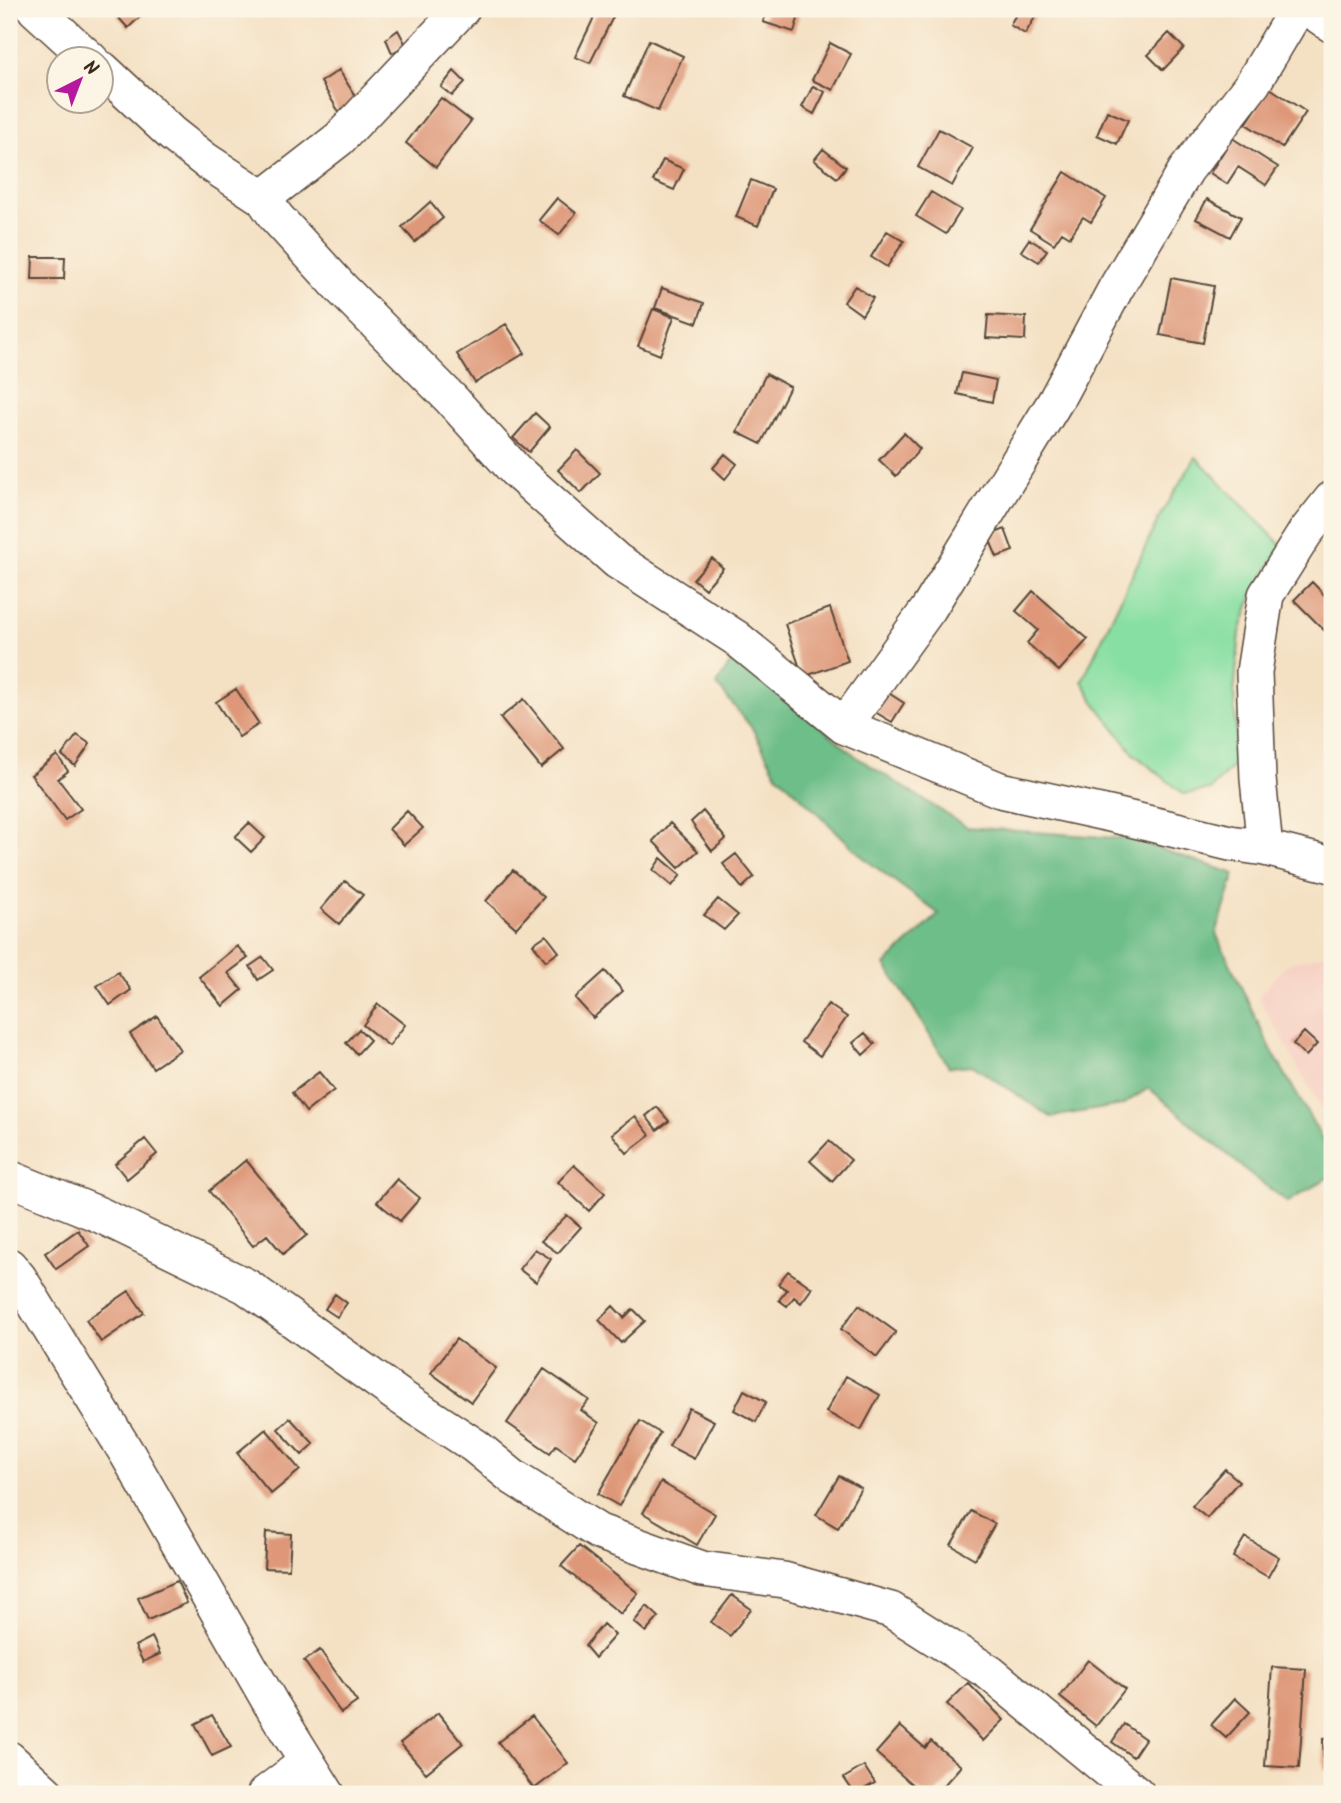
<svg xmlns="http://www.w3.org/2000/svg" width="1341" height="1803" viewBox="0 0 1341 1803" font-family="Kalam,sans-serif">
  <rect width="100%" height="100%" fill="#fcf5e5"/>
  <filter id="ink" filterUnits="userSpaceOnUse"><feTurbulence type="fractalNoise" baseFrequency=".0143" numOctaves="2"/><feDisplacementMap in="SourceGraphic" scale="14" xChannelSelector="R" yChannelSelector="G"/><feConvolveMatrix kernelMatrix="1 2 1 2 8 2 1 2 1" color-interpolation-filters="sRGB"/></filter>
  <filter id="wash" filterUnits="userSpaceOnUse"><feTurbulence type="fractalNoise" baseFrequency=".00686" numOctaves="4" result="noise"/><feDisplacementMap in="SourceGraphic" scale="28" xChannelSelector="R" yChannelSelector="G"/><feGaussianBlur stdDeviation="1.57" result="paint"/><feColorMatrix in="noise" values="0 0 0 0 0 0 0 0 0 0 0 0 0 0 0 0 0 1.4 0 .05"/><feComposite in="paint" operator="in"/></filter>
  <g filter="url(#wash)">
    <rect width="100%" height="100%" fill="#f4e1c4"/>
    <!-- built -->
    <path fill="#f6d1c5" d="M1332,952V1120L1320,1106L1258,996L1287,964Z"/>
    <!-- green -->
    <path fill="#88dfa3" stroke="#628460" stroke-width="2" d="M1196,457L1282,546L1253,594L1240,632L1234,694L1236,734L1233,766L1210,790L1184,794L1134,754L1093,700L1082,681L1161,514Z"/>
    <!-- forest -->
    <path fill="#6ebe89" stroke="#547454" stroke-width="2" d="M735,655L858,758L967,827L1130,839L1235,874L1216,934L1269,1046L1332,1156V1175L1288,1202L1254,1177L1149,1088L1122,1105L1051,1117L972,1065L949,1067L911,1004L885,965L939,914L865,859L776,773L752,728L717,685Z"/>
    <g id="blocks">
      <!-- building -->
      <path fill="#de9879" d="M125,9H137L142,15L128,28L117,16Z
        M598,9L614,15L590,63L575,57Z
        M767,9H801L794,32L763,22Z
        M1019,9H1040L1025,34L1010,25Z
        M398,30L406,45L392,53L386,39Z
        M1169,33L1184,48L1163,70L1148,55Z
        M649,40L683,56L658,111L624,96Z
        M830,43L851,54L833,90L812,80Z
        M339,70L357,99L339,112L321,82Z
        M454,71L465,82L452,96L441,87Z
        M813,86L825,92L814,114L802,107Z
        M1270,88L1306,112L1282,148L1246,124Z
        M441,98L471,121L436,167L406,143Z
        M1107,111L1128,120L1117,144L1097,135Z
        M939,129L973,148L952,186L918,167Z
        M1232,138L1278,167L1266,185L1238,167L1227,184L1210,173Z
        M823,149L846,167L837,178L814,160Z
        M663,160L684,169L674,190L653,181Z
        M1065,172L1106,198L1091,222L1083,217L1070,237L1062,232L1054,244L1030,229Z
        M751,180L773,189L758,226L736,217Z
        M931,192L961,210L946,234L916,216Z
        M557,198L576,213L559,235L539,220Z
        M1207,199L1241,217L1230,237L1196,219Z
        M430,202L443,218L415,242L402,227Z
        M887,231L904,241L887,267L871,257Z
        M1029,239L1047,250L1039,262L1021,251Z
        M33,257H65L64,279H32Z
        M1171,278L1214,286L1203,343L1160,335Z
        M855,286L873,298L862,315L844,302Z
        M662,288L704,303L697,323L655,308Z
        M653,309L674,317L660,355L638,346Z
        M988,315L1026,317L1025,340L986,338Z
        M506,324L525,353L475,383L457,354Z
        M962,373L996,380L992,402L957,394Z
        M766,374L790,387L761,444L737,432Z
        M535,413L550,427L529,452L513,438Z
        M904,433L920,449L896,476L879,460Z
        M577,450L600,473L581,493L558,470Z
        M725,454L737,464L725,479L713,468Z
        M1005,529L1013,551L997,557L988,536Z
        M712,558L723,568L705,589L693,579Z
        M1312,582L1332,603V624L1325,631L1294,600Z
        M1033,591L1088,639L1059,671L1027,643L1038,630L1016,611Z
        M830,608L848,661L803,677L785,624Z
        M236,689L259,724L239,737L216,702Z
        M887,692L904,703L892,722L875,712Z
        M524,699L564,749L541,768L500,718Z
        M77,735L90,744L75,766L62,755Z
        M57,755L68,771L58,779L81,809L65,820L31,775Z
        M407,811L423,828L404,845L389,829Z
        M703,811L726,839L712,851L691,822Z
        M249,823L265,838L251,852L235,837Z
        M670,823L698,851L679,868L653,841Z
        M736,854L754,877L742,888L723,864Z
        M661,858L681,875L672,886L653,870Z
        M513,870L544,897L516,928L486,901Z
        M345,881L363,895L339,924L321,909Z
        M718,899L738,915L724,930L704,915Z
        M546,935L559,952L546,961L533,944Z
        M237,946L248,958L228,973L242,990L223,1006L199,977Z
        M263,957L273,970L258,980L250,966Z
        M605,971L623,991L593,1018L575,998Z
        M118,972L131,990L110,1005L97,986Z
        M378,1004L405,1025L389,1046L363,1025Z
        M828,1004L847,1017L820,1056L801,1042Z
        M157,1016L180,1050L153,1068L130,1034Z
        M359,1029L370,1040L357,1054L346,1043Z
        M1304,1032L1317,1044L1306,1056L1293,1044Z
        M865,1033L875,1044L863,1055L853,1043Z
        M319,1072L334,1090L306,1112L292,1093Z
        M657,1107L669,1121L657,1130L646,1116Z
        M635,1116L650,1135L627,1153L612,1134Z
        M145,1139L157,1154L127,1179L115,1164Z
        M829,1141L851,1160L832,1181L810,1161Z
        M246,1160L307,1235L283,1254L267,1235L253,1246L209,1191Z
        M574,1165L605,1193L589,1211L558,1182Z
        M397,1179L420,1198L400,1221L377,1202Z
        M567,1215L581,1227L558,1253L541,1241Z
        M78,1230L89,1246L56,1269L45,1253Z
        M535,1249L551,1259L536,1282L519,1269Z
        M788,1271L812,1288L801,1303L794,1297L787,1306L779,1300L787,1290L778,1284Z
        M129,1291L144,1313L101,1342L86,1320Z
        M335,1294L347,1303L337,1317L325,1309Z
        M859,1305L896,1332L877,1357L841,1329Z
        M613,1306L624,1318L633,1309L645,1321L621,1343L599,1320Z
        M456,1339L496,1368L471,1402L431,1373Z
        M544,1369L589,1400L581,1410L599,1423L575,1458L556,1445L550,1453L507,1423Z
        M846,1376L880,1395L861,1430L826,1412Z
        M744,1390L766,1402L756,1422L734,1410Z
        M689,1408L714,1421L694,1459L669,1446Z
        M290,1418L314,1444L302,1455L278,1429Z
        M640,1421L660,1433L619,1506L598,1494Z
        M266,1429L300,1470L271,1494L237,1453Z
        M1225,1469L1239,1481L1207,1518L1192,1506Z
        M839,1476L861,1488L838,1528L816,1515Z
        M661,1482L715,1514L697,1545L643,1513Z
        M971,1511L995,1524L975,1559L951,1545Z
        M266,1532L291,1534L289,1569L264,1568Z
        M1245,1537L1279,1557L1268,1577L1233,1557Z
        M579,1546L638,1593L621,1614L561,1566Z
        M177,1581L187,1603L148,1620L138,1598Z
        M732,1595L751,1609L730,1636L711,1622Z
        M647,1606L659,1617L646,1632L634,1622Z
        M603,1624L615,1635L595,1658L585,1646Z
        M152,1637L160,1654L143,1662L135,1646Z
        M320,1650L357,1702L341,1713L304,1661Z
        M1088,1660L1125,1689L1096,1726L1060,1697Z
        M1272,1667L1306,1669L1299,1768L1265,1766Z
        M968,1683L1004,1720L983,1741L947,1704Z
        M1235,1698L1250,1712L1226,1738L1211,1725Z
        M438,1713L463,1743L426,1773L400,1743Z
        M212,1715L231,1747L212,1756L195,1724Z
        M532,1716L568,1763L534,1789L498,1742Z
        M1124,1724L1145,1739L1133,1757L1112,1742Z
        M900,1726L925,1748L931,1741L961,1766L936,1794H923L876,1753Z
        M1332,1738V1770H1324L1323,1739Z
        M864,1766L875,1783L855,1794L844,1778Z"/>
    </g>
  </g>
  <g filter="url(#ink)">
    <use href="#blocks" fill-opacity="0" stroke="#574537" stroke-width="2"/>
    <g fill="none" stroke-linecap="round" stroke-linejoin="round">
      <defs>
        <path id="minor" d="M35,9L91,60
          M1309,9L1332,25
          M102,69L172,134L205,160L263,198L276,217L342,289L451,399L515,470L617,561L736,638L844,726L1000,790L1114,815L1230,843L1265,848L1332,865
          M263,198L339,139L462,9
          M844,726L929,608L1056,400L1116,288L1186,170L1253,83L1297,9
          M1265,848L1258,779L1254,672L1266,595L1305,533L1332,499
          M9,1178L100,1215L246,1286L399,1396L475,1446L514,1478L599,1532L702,1569L784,1580L891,1610L990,1673L1137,1794
          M9,1266L19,1278L128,1455L271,1704L327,1794
          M9,1759L47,1794
          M265,1794L307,1762"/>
      </defs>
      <!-- minor casing -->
      <use href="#minor" stroke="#574537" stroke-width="38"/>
      <!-- minor -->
      <use href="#minor" stroke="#fff" stroke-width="35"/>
    </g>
  </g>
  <!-- margin -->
  <rect width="1341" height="1803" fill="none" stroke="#fcf5e5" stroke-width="35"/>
  <!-- north arrow -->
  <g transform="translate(80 80) rotate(42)"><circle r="33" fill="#fcf5e5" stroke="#afa495" stroke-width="2"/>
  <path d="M0-5L12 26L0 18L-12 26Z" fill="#b5179e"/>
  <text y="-10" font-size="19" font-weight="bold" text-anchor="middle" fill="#3b2a1e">N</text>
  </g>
</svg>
